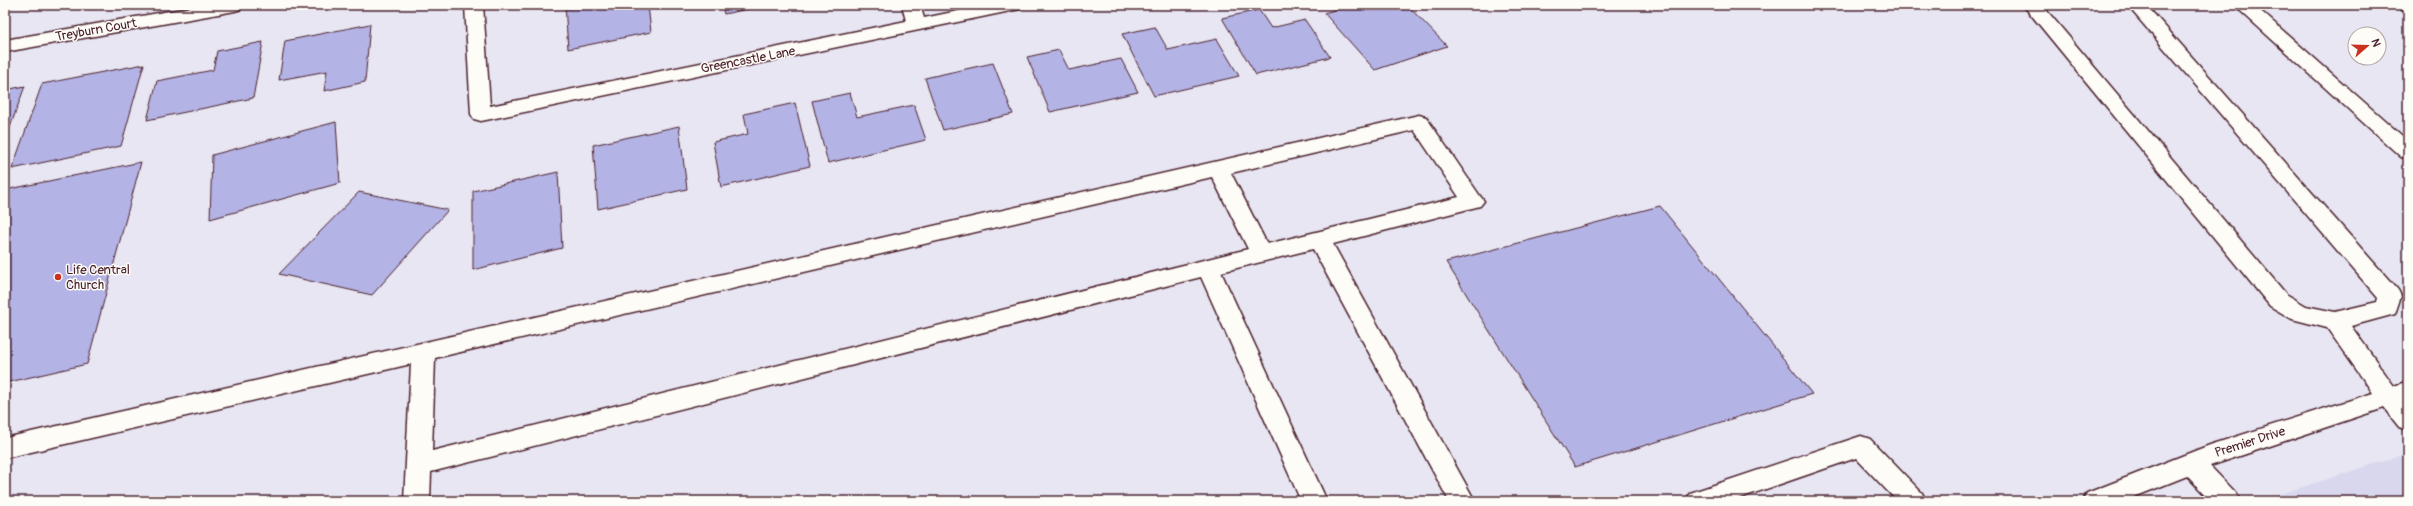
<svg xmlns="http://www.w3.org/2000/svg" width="2413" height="506" viewBox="0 0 2413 506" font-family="Pangolin,sans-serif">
  <rect width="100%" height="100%" fill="#e7e6f2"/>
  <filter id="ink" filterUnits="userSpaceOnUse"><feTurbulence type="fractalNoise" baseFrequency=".025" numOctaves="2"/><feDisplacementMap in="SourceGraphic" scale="8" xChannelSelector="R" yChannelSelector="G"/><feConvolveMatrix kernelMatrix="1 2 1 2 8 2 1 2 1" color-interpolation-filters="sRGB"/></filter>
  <g filter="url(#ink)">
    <!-- built -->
    <path fill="#d8d7ee" d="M2408,453V501H2259Z"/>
    <!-- building -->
    <path fill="#b4b3e5" stroke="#4a1f2b" d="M565,5H618V9L648,5L651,32L568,49Z
      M722,5H768L724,14Z
      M1351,5H1407L1447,46L1375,70L1324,13Z
      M1259,10L1271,28L1305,20L1330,57L1256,75L1222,18Z
      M370,24L365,82L324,91L327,71L279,80L285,41Z
      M1155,27L1168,50L1217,39L1239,76L1154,96L1122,34Z
      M263,42L253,98L147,120L157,81L213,70L217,51Z
      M1059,50L1069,70L1121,59L1138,92L1050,112L1027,57Z
      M993,63L1013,114L943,130L925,78Z
      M144,64L121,146L12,169L42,84Z
      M25,86L5,141V90Z
      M850,93L857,117L914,105L926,140L828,163L812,101Z
      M795,103L810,166L721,187L713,142L748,134L744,114Z
      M336,122L340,183L210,219L212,155Z
      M679,126L687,189L598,209L593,145Z
      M141,162L87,364L5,383V190Z
      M558,172L562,248L473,270V191Z
      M359,192L448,210L372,295L279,274Z
      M1660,206L1812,394L1575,467L1446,262Z"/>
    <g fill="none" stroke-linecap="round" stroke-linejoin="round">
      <defs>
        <path id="minor" d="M204,5H244L241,9L235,11L5,52V40Z
          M465,5H483L490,106L906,21L902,5H920L924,18L987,5H1023L1020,9L481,121L474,119L471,114Z
          M2023,5H2042L2286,294L2306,306L2335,312L2377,302L2378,298L2127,5H2146L2398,290L2401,296L2395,314L2351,326L2394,386L2408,381V430L2399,427L2384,408L2210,466L2236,493L2240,501H2211L2187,476L2124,501H2083L2087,493L2210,445L2373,393L2327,328L2292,319L2270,306Z
          M2234,5H2254L2408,141V159L2401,157Z
          M2398,5H2408V12L2402,10Z
          M1419,115L1426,117L1480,196L1484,201L1480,206L1333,244L1475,501H1449L1313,249L1221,272L1327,501H1301L1201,277L431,472L430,501H404L411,364L5,458V438ZM1414,130L1459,197L1267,244L1231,173ZM1212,177L1248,249L432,451L435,358Z
          M1861,436L1870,439L1922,493L1926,501H1897L1856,458L1731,501H1686L1690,493Z"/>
      </defs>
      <!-- minor casing -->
      <use href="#minor" stroke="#4a1f2b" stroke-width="3"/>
      <!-- minor -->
      <use href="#minor" fill="#fdfcf7" fill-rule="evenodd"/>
    </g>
  </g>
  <!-- markers -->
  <circle fill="#c8321e" stroke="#fdfcf7" stroke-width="1.5" cx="58" cy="277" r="4"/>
  <g text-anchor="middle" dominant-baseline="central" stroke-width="3" stroke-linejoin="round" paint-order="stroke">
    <!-- street labels -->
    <g font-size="13" fill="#4a1f2b" stroke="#fdfcf7">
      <text transform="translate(96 30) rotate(-10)">Treyburn Court</text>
      <text transform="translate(748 60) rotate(-11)">Greencastle Lane</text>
      <text transform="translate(2250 442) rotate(-18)">Premier Drive</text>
    </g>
    <!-- poi labels -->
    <g font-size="13" fill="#4a1f2b" stroke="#fdfcf7" text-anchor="start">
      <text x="66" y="270">Life Central<tspan x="66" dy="15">Church</tspan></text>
    </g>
  </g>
  <!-- margin -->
  <rect width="2413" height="506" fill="none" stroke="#fdfcf7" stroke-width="20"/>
  <rect x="10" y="10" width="2393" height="486" fill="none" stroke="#4a1f2b" stroke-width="1.5" filter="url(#ink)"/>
  <!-- north arrow -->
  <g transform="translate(2367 46) rotate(70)"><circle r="19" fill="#fdfcf7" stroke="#b5a4a5"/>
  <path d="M0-3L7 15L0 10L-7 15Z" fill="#c8321e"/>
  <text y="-6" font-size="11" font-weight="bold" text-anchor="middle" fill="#4a1f2b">N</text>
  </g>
</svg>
